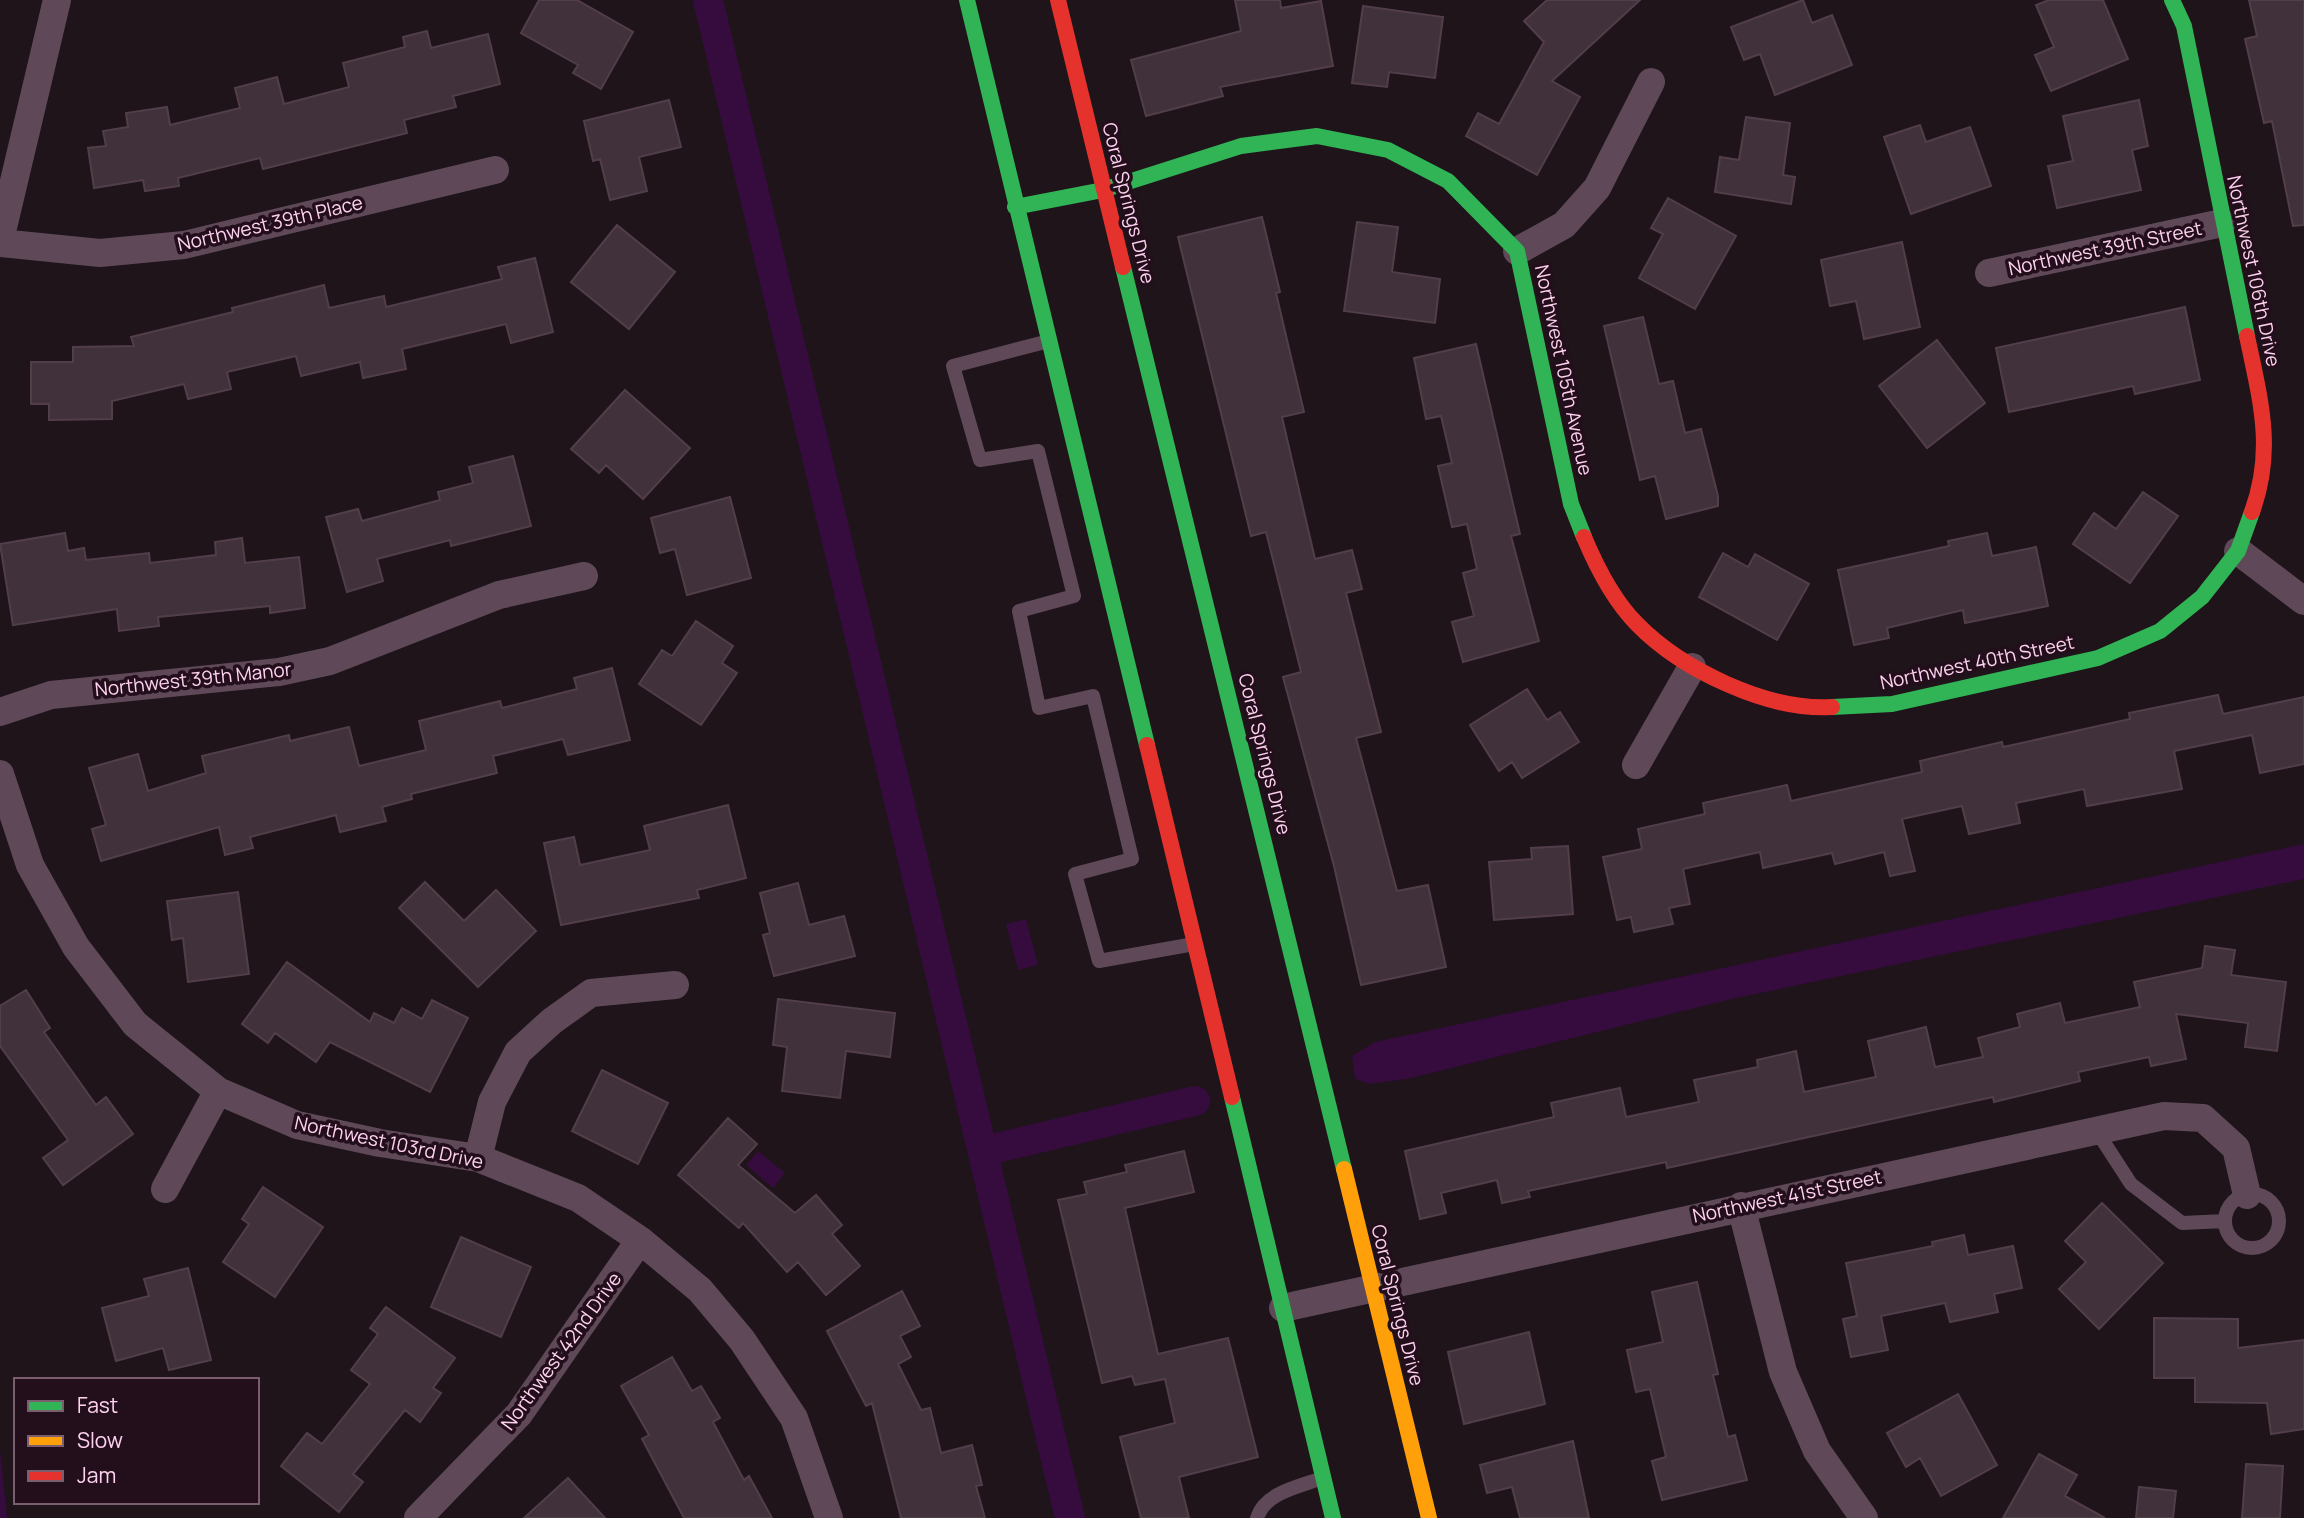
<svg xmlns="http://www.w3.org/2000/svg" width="2304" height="1518" viewBox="0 0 2304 1518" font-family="Manrope,sans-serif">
  <rect width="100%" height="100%" fill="#1e141a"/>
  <!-- water -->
  <path fill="#350c3d" d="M2304,844V879L1727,1000L1407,1079L1369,1084L1355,1079L1352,1056L1375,1042Z
    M1026,919L1038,965L1018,970L1006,924Z
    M758,1151L785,1173L773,1188L746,1165Z
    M0,1449L7,1518H0Z"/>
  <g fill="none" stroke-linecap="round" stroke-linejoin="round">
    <!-- canal -->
    <path stroke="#350c3d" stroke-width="30" d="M708,0L1070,1518
      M984,1151L1195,1101"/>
  </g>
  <!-- building -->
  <path fill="#41313b" stroke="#523e4a" stroke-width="2" d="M539,0H577L633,32L601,89L573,73L578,65L521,33Z
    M1235,0H1280L1281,8L1321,1L1333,66L1220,87L1223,96L1146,116L1131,60L1241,31Z
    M1547,0H1640L1552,81L1580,97L1537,175L1466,136L1478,113L1499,124L1544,42L1524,21Z
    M1803,0L1812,23L1832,15L1852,65L1775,95L1760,54L1744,60L1731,27Z
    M2049,0H2103L2128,59L2051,91L2035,55L2054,47L2036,5Z
    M2249,0H2304V225L2293,226L2272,121L2264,123L2245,39L2257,36Z
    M1363,6L1443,17L1435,78L1389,72L1387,87L1352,83Z
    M427,31L431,48L488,34L500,84L453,96L456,107L404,120L407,133L263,169L260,158L178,178L179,186L145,191L143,180L94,188L88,148L106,146L103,131L128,127L126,113L167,107L170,125L240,108L235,88L277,77L284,104L349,87L343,63L405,47L403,37Z
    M669,100L681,147L639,157L647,191L610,200L600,159L593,161L584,121Z
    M2139,100L2148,146L2132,150L2141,190L2057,208L2048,166L2073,161L2063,116Z
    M1746,117L1790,123L1783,175L1795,177L1791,204L1715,192L1720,157L1739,160Z
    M1920,125L1926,142L1970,127L1991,186L1911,214L1884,137Z
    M1668,198L1736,236L1695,309L1639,278L1663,234L1651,228Z
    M1262,217L1280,292L1276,293L1304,412L1282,417L1315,559L1352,550L1362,589L1346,593L1381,732L1356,738L1397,891L1428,885L1446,967L1361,985L1334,866L1283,677L1301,672L1266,532L1251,536L1178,237Z
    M1357,222L1398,227L1392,272L1440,279L1435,323L1344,311Z
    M617,225L675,272L629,329L571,282Z
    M1902,242L1920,327L1864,339L1856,301L1830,306L1821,260Z
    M535,258L553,332L511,343L506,324L402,349L406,369L363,378L360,362L301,376L296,356L227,372L231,389L188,399L184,384L112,401V419L49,420V404H31V362H73V347L134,346L131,337L233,312L232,308L324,285L329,308L384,296L386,307L502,279L498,267Z
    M2185,307L2200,380L2135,394L2133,386L2009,412L1996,348Z
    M1643,317L1659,384L1673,381L1685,433L1701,429L1718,496V506L1666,519L1655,476L1640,480L1604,326Z
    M1937,340L1985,403L1927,448L1879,386Z
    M1476,344L1520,534L1511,536L1539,641L1463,662L1452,622L1474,616L1463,573L1477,569L1467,524L1452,527L1438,466L1452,463L1441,416L1426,419L1414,358Z
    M625,390L690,448L643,499L606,465L599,473L571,449Z
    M513,456L531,526L451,546L450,540L377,559L383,581L347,592L326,517L358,509L362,521L440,500L438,492L473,483L469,467Z
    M2143,492L2178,516L2130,583L2073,544L2094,513L2116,529Z
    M730,497L751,578L687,595L675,549L660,553L651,518Z
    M65,533L68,551L84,548L86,560L149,553L150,563L216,555L215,542L242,538L245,563L299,557L305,608L270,613V606L158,617L159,626L119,631L117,609L13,625L0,544Z
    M1987,533L1992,556L2036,547L2048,606L1965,623L1963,610L1887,628L1889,638L1854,645L1838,570L1949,546L1948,541Z
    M1723,553L1748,567L1755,554L1809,584L1777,640L1699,597Z
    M696,621L733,646L722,663L737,673L701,725L639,684L662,650L672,656Z
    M612,668L630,740L568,755L563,739L493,756L497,773L411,794L412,799L382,807L386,821L340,832L336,815L250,837L253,848L225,855L219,827L101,861L92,829L106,825L89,768L138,754L148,791L206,773L202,756L289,735L290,741L349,727L359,766L426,750L419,721L500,701L502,708L577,689L574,678Z
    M1527,689L1547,720L1560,712L1579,742L1522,778L1512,762L1499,771L1470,725Z
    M2218,695L2223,714L2304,697V764L2260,773L2252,735L2174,751L2182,789L2087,806L2084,789L2016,803L2020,823L1969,834L1962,806L1902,819L1915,871L1890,876L1884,852L1835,864L1832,853L1763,868L1760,852L1683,869L1690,904L1669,908L1673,924L1634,932L1631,917L1617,920L1603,857L1642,849L1638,829L1705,814L1703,803L1787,785L1791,801L1922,772L1920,761L2002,742L2003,747L2130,719L2129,713Z
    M728,805L746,878L697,890L699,898L561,925L544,843L574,837L580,865L650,850L644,826Z
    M1568,846L1573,914L1494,920L1489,862L1532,859L1531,848Z
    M425,882L464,921L496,890L536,931L478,987L399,908Z
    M798,883L809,925L844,916L855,956L774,976L763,935L770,933L760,893Z
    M238,892L249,974L188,982L183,938L172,940L167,901Z
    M2205,946L2235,950L2231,975L2286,982L2277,1051L2245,1047L2248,1023L2176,1014L2186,1059L2151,1066L2149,1057L2078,1072L2080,1081L1994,1102L1993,1097L1667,1168L1666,1162L1528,1191L1530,1197L1502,1203L1497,1180L1441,1193L1446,1213L1420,1219L1405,1151L1554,1117L1551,1103L1620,1088L1626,1117L1699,1102L1694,1080L1758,1067L1757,1060L1796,1051L1804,1092L1876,1077L1868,1041L1926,1027L1935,1067L1983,1057L1978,1038L2020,1027L2017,1014L2060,1003L2065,1023L2140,1007L2134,982L2202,968Z
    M287,962L370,1022L374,1013L394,1023L402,1008L422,1019L432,1000L468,1018L430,1092L330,1042L316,1062L275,1033L268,1043L242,1024Z
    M26,990L50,1028L44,1032L96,1105L106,1097L133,1134L63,1185L43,1158L68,1140L0,1046V1006Z
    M778,999L895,1013L890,1057L846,1051L840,1098L782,1091L787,1047L773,1045Z
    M602,1070L668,1103L638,1164L572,1131Z
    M728,1118L757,1144L738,1165L795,1213L816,1195L842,1225L832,1234L860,1266L826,1295L798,1262L787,1272L743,1223L739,1228L678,1175Z
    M1184,1151L1194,1192L1125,1208L1158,1354L1228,1338L1258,1457L1179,1477L1189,1518H1141L1120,1437L1175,1423L1165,1379L1135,1385L1132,1376L1102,1383L1058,1200L1087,1194L1084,1182L1127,1172L1125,1165Z
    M263,1187L323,1227L275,1297L223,1262L249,1224L242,1219Z
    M2102,1203L2163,1263L2099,1329L2059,1289L2086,1262L2065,1241Z
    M1964,1235L1968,1255L2013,1246L2022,1288L1994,1294L1998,1312L1950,1322L1945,1303L1881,1316L1888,1350L1851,1357L1843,1319L1857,1316L1846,1263L1933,1246L1932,1242Z
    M461,1237L531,1267L501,1337L431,1307Z
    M188,1268L211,1360L169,1370L163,1348L116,1361L102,1308L149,1296L144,1279Z
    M1697,1282L1718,1374L1713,1375L1728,1437L1735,1435L1747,1480L1662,1500L1652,1461L1666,1457L1650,1389L1636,1392L1627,1350L1663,1342L1652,1292Z
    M902,1291L920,1326L900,1336L911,1357L898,1364L921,1410L930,1408L941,1453L972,1445L982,1485L976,1486L985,1518H901L872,1403L866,1406L827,1331Z
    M386,1307L455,1358L433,1388L441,1393L420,1422L405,1410L353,1474L363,1482L339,1512L281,1466L307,1433L322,1444L370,1384L351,1370L378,1334L370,1328Z
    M2154,1318L2238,1319V1348L2304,1340V1429L2271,1434L2267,1403L2195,1402V1378H2154Z
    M1529,1332L1545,1404L1464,1424L1448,1352Z
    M672,1357L692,1391L701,1386L720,1418L713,1422L744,1480L749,1476L772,1518H684L642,1439L649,1435L621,1386Z
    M1958,1394L1997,1465L1941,1496L1920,1458L1906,1467L1887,1433Z
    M1573,1441L1589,1518H1520L1512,1487L1487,1493L1480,1465Z
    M2039,1454L2077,1475L2065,1496L2105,1518H2003Z
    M2246,1464L2283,1466L2280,1518H2242Z
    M568,1478L605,1518H524Z
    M2139,1487L2176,1491L2173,1518H2136Z"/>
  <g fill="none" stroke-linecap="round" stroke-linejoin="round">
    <!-- lane -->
    <path stroke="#5f4959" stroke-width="14" d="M1049,341L953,366L980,460L1038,451L1074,596L1019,611L1039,708L1093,696L1132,859L1075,874L1099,961L1194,944
      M2096,1130L2131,1184L2182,1223L2225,1221
      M2225 1221a27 27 0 1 1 54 0a27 27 0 1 1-54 0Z
      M1257,1518C1265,1492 1299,1487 1322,1478"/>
    <!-- street -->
    <path stroke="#5f4959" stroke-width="28" d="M0,240L57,0
      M0,243L100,253L184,245L495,170
      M1517,251L1564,225L1597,188L1651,82
      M1989,273L2222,223
      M2238,551L2304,601
      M0,712L51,695L279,672L330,661L499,595L584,576
      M1636,765L1692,667
      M0,774L30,865L76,947L135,1024L218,1091L297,1125L380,1143L478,1158L578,1198L640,1240L700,1290L742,1340L794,1418L829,1518
      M478,1158L492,1102L518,1052L552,1021L591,993L675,985
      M165,1189L218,1091
      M1741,1206L1783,1372L1817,1451L1864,1518
      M1283,1308L2164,1116L2203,1118L2236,1148L2247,1195
      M418,1518L519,1414L640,1240"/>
    <!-- fast -->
    <path stroke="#30b455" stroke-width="16" d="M967,0L1147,745
      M2172,0L2184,26L2247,336
      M1015,207L1103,190L1241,146L1317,136L1388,150L1448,181L1517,251L1571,504L1584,537
      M1123,267L1344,1169
      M1832,707L1892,704L2098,658L2160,631L2202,597L2238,551L2252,512
      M1232,1097L1333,1518"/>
    <!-- slow -->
    <path stroke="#ff9f0a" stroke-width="16" d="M1344,1169L1429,1518"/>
    <!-- jam -->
    <path stroke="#e5322d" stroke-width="16" d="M1058,0L1123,267
      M2247,336C2260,399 2275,449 2252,512
      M1584,537C1597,568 1613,600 1637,624C1682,670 1768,711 1832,707
      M1147,745L1232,1097"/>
  </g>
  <g text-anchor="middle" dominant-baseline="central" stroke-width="7" stroke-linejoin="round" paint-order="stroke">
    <!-- street labels -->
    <g font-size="19" fill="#fed2f0" stroke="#230f1b">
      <text transform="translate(1129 203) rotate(76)">Coral Springs Drive</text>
      <text transform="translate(270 223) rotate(-13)">Northwest 39th Place</text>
      <text transform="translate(2105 248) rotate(-12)">Northwest 39th Street</text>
      <text transform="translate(2254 271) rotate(78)">Northwest 106th Drive</text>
      <text transform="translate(1564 370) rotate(78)">Northwest 105th Avenue</text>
      <text transform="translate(1977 662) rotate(-12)">Northwest 40th Street</text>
      <text transform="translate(193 679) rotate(-6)">Northwest 39th Manor</text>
      <text transform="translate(1265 754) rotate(76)">Coral Springs Drive</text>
      <text transform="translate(389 1142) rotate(12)">Northwest 103rd Drive</text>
      <text transform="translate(1787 1196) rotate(-12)">Northwest 41st Street</text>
      <text transform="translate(1398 1305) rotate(76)">Coral Springs Drive</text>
      <text transform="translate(561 1351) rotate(-54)">Northwest 42nd Drive</text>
    </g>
  </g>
  <!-- legend -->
  <rect x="14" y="1378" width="245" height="126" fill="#230f1b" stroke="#7b5d70" stroke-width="2"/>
  <rect x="28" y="1401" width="35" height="10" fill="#30b455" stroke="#7b5d70" stroke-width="2"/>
  <text x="77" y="1413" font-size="21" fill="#fed2f0">Fast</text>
  <rect x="28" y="1436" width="35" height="10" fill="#ff9f0a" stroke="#7b5d70" stroke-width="2"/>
  <text x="77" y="1448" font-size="21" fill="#fed2f0">Slow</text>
  <rect x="28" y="1471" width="35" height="10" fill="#e5322d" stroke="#7b5d70" stroke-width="2"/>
  <text x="77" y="1483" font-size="21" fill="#fed2f0">Jam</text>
</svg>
